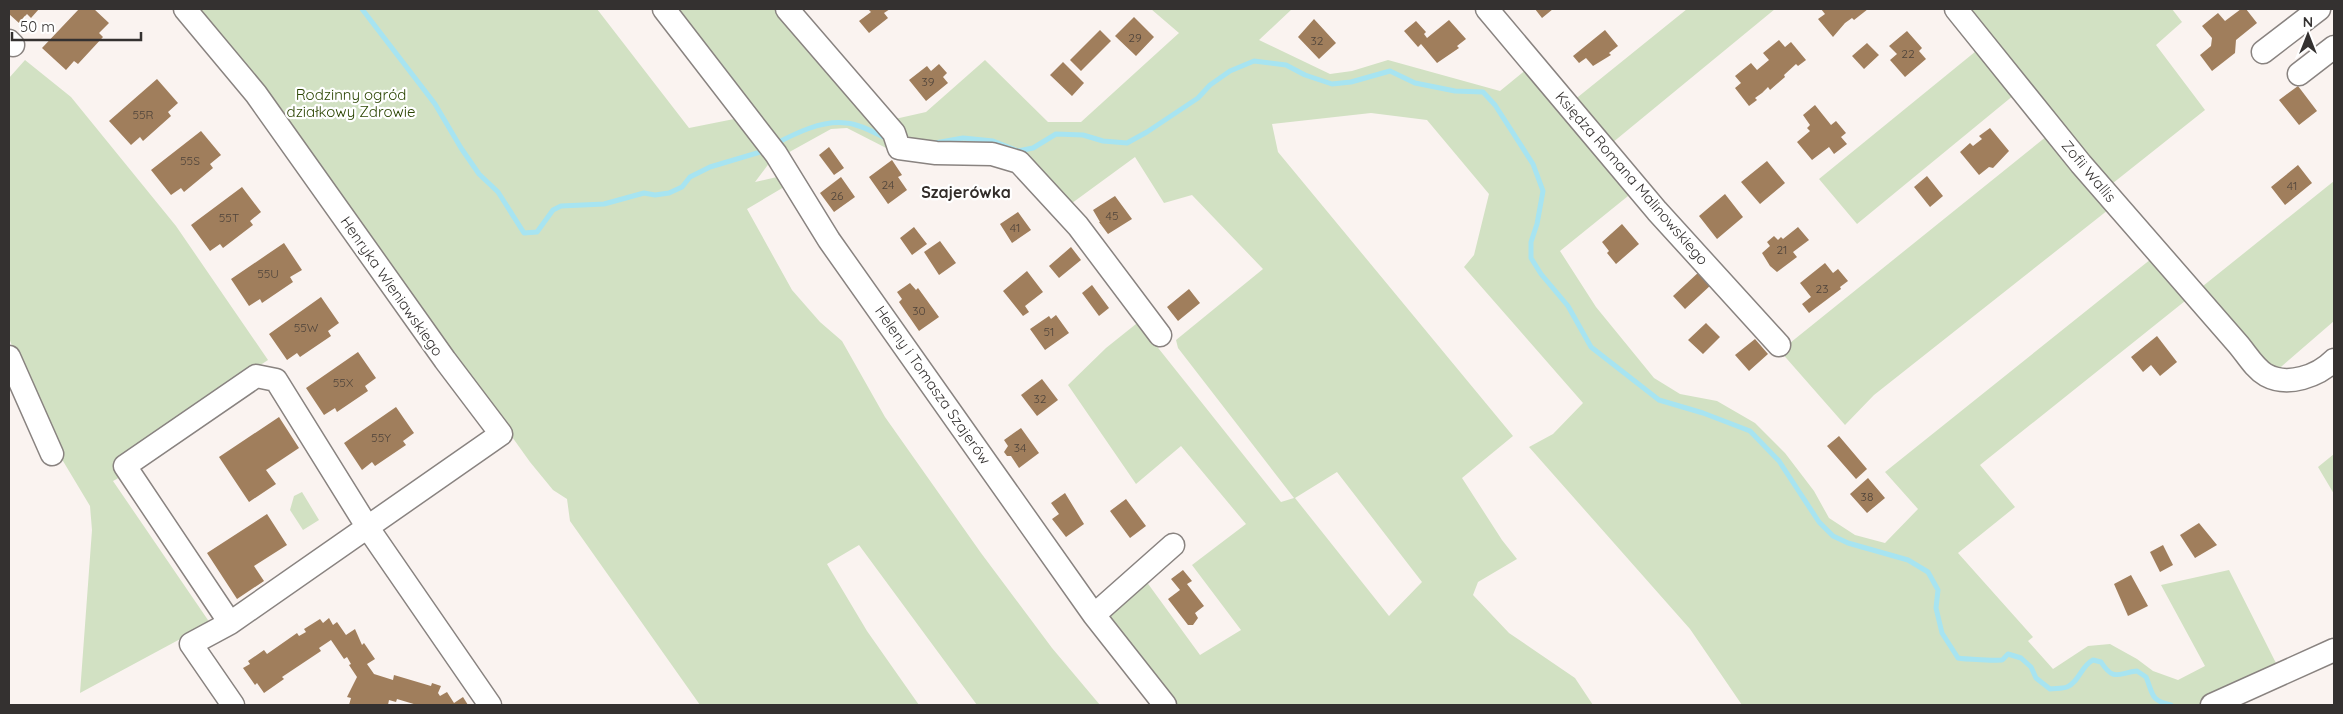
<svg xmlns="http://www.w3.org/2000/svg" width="2343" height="714" viewBox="0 0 2343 714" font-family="Quicksand,sans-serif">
  <rect width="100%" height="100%" fill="#faf3f0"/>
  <!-- green -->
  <path fill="#d2e1c3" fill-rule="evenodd" d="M194,9H597L689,128L739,118L770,162L755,182L777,177L784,187L747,209L792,290L820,322L842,341L885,417L981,553L1052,648L1100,705H977L859,545L827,564L867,631L919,705H700L570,521L567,499L553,490L530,462L361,226Z
    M674,9H778L885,129L894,152L847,128L831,129L784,155Z
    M1151,9H1292L1259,40L1330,74L1352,71L1388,60L1500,91L1528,68L1633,192L1560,251L1596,307L1654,378L1680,394L1717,401L1755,423L1785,453L1814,491L1829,518L1855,535L1885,543L1918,509L1885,472L2151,259L2185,301L1980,465L2015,507L1958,553L2033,637L2028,641L2053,669L2088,646L2110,644L2137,659L2153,671L2178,680L2205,666L2161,585L2229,570L2278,667L2205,705H1742L1690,629L1529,447L1553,434L1583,403L1464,267L1474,255L1489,194L1427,120L1371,113L1272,124L1278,152L1513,436L1462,478L1502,540L1517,559L1478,582L1473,595L1509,633L1575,678L1593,705H1173L1104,617L1146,581L1200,655L1241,630L1192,565L1246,524L1181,446L1136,484L1068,385L1106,348L1141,320L1155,344L1281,502L1294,498L1178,348L1176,340L1263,269L1192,195L1164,203L1135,157L1068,206L1034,168L909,145L906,132L895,119L926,112L985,60L1048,122H1081L1179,33ZM1337,472L1422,582L1389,616L1295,498Z
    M1687,9H1775L1612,143L1573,101Z
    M1965,9H2172L2182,22L2156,45L2205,110L2108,187Z
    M1981,47L2014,95L1857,224L1819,179Z
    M25,60L71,97L176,226L268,360L114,462L122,476L113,481L210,623L80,693L92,530L90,506L60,456L36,409L9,338V78Z
    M2047,136L2108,210L1874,395L1845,425L1780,351Z
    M2334,181V321L2274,373L2198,290Z
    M2334,454V494L2318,467Z
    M302,492L319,520L303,530L290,510L294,496Z"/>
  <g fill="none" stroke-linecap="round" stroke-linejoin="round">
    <!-- stream -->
    <path stroke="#a7e4f1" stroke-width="5" d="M362,9L435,104L461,148L479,174L498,192L524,233L537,232L553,210L561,206L604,204L644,193L655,195L669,193L682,187L690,177L710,167L764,151
      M935,143L963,138L993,141L1018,151L1033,148L1056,134L1083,135L1103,141L1127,143L1147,132L1198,98L1210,85L1230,71L1254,61L1286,65L1305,75L1332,84L1351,82L1390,71L1415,83L1455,91L1483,92L1495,105L1533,164L1543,191L1537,224L1531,242V258L1541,274L1568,306L1591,347L1659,400L1703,413L1750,431L1779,461L1819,522L1833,536L1848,543L1908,560L1928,572L1938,590L1936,608L1942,633L1958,658C1963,659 1999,661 2002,660C2004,659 2006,656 2008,654L2021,658L2031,667L2036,678L2050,689C2055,688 2062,689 2067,687C2079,682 2081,666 2093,660L2101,662C2114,682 2118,673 2137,671L2146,677C2153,693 2150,701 2171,705
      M775,144C796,133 822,120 846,123C860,124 875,133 887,139"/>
  </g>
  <!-- building -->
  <path fill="#a07e5c" d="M9,9H39L31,18L27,14L19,23L9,14Z
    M79,9H94L109,23L99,33L103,37L78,64L74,61L66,70L42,48Z
    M868,9H890L884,13L888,18L869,33L859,21L871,12Z
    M1535,9H1553L1542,18Z
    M1821,9H1868L1854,20L1852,18L1845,23L1833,37L1818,19L1825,14Z
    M2241,9H2246L2257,23L2236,40L2235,53L2212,71L2200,55L2211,46L2212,38L2202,26L2218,13L2225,21Z
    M1134,17L1154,37L1136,56L1115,36Z
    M1314,19L1336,43L1319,59L1298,37Z
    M1449,20L1466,39L1457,46L1459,48L1437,63L1421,44L1418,47L1404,31L1416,21L1426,32L1424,34L1427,38Z
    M1100,30L1111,41L1081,71L1070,60Z
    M1605,30L1618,46L1609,53L1611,55L1593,66L1586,58L1579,63L1573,56Z
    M1907,31L1922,48L1919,51L1926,59L1905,77L1890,60L1897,54L1889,46Z
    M1779,40L1785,47L1791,42L1806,60L1798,66L1796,64L1784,75L1785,77L1770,90L1768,87L1762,93L1755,98L1757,100L1749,106L1735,88L1741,83L1735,76L1751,63L1757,70L1769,60L1763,53Z
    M1867,43L1879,55L1864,69L1852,56Z
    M1063,62L1084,83L1072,96L1050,75Z
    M939,64L947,73L943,77L948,83L926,101L909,80L927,66L931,71Z
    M157,79L178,103L168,112L171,116L143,141L140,137L131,145L109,121Z
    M2298,86L2317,111L2299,125L2279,100Z
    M1815,105L1831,125L1836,121L1846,133L1841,137L1847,144L1834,154L1829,147L1812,160L1797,142L1810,131L1807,128L1810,125L1803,115Z
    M1990,128L2009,151L1993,168L1989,167L1979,175L1960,152L1970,143L1973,146L1982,139L1979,136Z
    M201,131L221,155L210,164L213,168L184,192L181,188L171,195L151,170Z
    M829,147L844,168L834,175L819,155Z
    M892,160L902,175L898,177L907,190L888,204L869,177Z
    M1767,161L1785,183L1760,204L1741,182Z
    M2298,165L2312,183L2285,205L2271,187Z
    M1927,176L1943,196L1930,207L1914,187Z
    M841,177L855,197L834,212L820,193Z
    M242,187L261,212L250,221L253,225L223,248L220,244L210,251L191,225Z
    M1725,194L1743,217L1717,239L1699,216Z
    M1115,196L1132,219L1108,234L1099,222H1100L1093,210Z
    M1018,212L1031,230L1012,243L1000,224Z
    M1622,224L1639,244L1616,264L1607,253L1609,251L1602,242Z
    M914,227L927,244L912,255L900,238Z
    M1798,227L1809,240L1793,252L1797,257L1777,272L1770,266L1762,253L1770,246L1767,242L1774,236L1778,240L1781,237L1783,239Z
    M940,241L956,263L939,275L924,252Z
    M284,243L302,270L290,277L293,282L262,303L260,299L249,306L231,279Z
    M1071,247L1081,260L1059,278L1049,266Z
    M1825,263L1833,273L1838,269L1848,281L1840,287L1841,289L1809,313L1802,304L1811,297L1800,283Z
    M1027,271L1043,292L1025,306L1029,312L1023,316L1003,291Z
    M1700,271L1712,284L1685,309L1673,296Z
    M910,283L916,290L918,288L939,317L919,331L899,302L902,299L897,292Z
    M1092,285L1109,308L1099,316L1082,293Z
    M1189,289L1200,303L1178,321L1167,307Z
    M321,297L339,323L328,331L331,336L300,357L297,353L287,360L269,334Z
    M1056,315L1069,333L1045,350L1030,329L1049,316L1051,319Z
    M1706,323L1720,337L1703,354L1688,340Z
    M2157,336L2177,362L2160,376L2151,365L2143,372L2131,357Z
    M1755,339L1768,354L1749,371L1735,355Z
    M358,352L376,378L365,386L368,391L337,412L335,408L324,415L306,388Z
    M1042,379L1058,400L1037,416L1021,395Z
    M396,407L414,433L403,441L406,445L375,466L372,462L362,470L344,443Z
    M279,417L299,448L266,470L276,484L249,502L219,457Z
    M1021,428L1039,453L1019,468L1011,456H1007L1004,452L1008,446L1004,440Z
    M1839,436L1867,469L1856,479L1827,446Z
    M1868,478L1885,498L1867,513L1850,494Z
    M1065,493L1084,524L1066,537L1052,519L1059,514L1051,503Z
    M1126,499L1146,526L1130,538L1110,511Z
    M267,514L287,545L254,566L264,581L237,599L207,553Z
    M2199,523L2217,545L2195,558L2180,535Z
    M2163,545L2173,565L2160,572L2150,552Z
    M1183,570L1192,581L1187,584L1204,606L1195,613L1198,618L1193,625H1188L1168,599L1180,590L1171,579Z
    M2131,575L2148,606L2128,616L2114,584Z
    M329,618L333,625L337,622L346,635L355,629L362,645L364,643L375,659L367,664L374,674L393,680L394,675L431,686L432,683L441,686L438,693L440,696L447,692L454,703L463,697L468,705H417L397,699L396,702L389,700L388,705H349L351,698L347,697L357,677L349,665L351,664L347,657L344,659L331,640L319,648L321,651L282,677L284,679L264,693L257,683L255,685L243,668L250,664L248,661L264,650L267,654L297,633L299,636L306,632L304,629L320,619L323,623Z"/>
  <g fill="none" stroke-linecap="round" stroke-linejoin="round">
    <defs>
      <path id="minor" d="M185,9L256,94L445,360L501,434L230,623L125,466L256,376L276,380L368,528L490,705
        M664,9L776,154L829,240L1094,615L1165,705
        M787,9L894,133L899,148L936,153L992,154L1019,162L1078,226L1160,335
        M1487,9L1657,211L1779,345
        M1956,9L2081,164L2237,343C2246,353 2254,368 2266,375C2288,387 2318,376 2334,360
        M9,41L13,45
        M2263,52L2319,9
        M2299,74L2334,47
        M9,357L52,454
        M1094,615L1173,545
        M230,623L191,644L233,705
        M2212,705L2334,650"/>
    </defs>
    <!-- minor casing -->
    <use href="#minor" stroke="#898380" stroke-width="25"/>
    <!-- minor -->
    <use href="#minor" stroke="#fff" stroke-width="22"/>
  </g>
  <g text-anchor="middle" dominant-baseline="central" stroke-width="4.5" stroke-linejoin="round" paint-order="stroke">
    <!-- number labels -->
    <g font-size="12" fill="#4f443b">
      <text x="1135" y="37">29</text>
      <text x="1317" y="40">32</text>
      <text x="1908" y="53">22</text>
      <text x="928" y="81">39</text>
      <text x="143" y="114">55R</text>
      <text x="190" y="160">55S</text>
      <text x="888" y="184">24</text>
      <text x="2292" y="185">41</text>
      <text x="837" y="195">26</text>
      <text x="1112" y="215">45</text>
      <text x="229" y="217">55T</text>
      <text x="1015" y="227">41</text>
      <text x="1782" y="249">21</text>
      <text x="268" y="273">55U</text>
      <text x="1822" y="288">23</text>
      <text x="919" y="310">30</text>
      <text x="306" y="327">55W</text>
      <text x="1049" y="331">51</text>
      <text x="343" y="382">55X</text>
      <text x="1040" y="398">32</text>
      <text x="381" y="437">55Y</text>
      <text x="1020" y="447">34</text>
      <text x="1867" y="496">38</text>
    </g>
    <!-- park labels -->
    <g font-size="15" fill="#2a4400" stroke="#fff">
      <text x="351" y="94">Rodzinny ogród<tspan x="351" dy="17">działkowy Zdrowie</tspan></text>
    </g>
    <!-- street labels -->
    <g font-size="15" fill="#343130" stroke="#fff">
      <text transform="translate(2089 171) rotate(50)">Zofii Wallis</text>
      <text transform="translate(1632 178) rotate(49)">Księdza Romana Malinowskiego</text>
      <text transform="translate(392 286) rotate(55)">Henryka Wieniawskiego</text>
      <text transform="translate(933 385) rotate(55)">Heleny i Tomasza Szajerów</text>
    </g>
    <!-- neighbourhood labels -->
    <g font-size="16" font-weight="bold" fill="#312c29" stroke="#fff">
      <text x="966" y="192">Szajerówka</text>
    </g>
  </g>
  <!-- border -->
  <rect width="2343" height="714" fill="none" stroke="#343130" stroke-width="20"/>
  <!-- north arrow -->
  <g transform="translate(2308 35)" stroke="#ffffff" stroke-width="4" paint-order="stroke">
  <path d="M0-4L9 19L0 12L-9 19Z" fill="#343130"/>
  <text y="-8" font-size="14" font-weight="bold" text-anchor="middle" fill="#343130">N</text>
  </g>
  <!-- scale -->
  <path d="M12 32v8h129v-8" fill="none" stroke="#343130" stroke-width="2.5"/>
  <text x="20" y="32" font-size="15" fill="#343130" stroke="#ffffff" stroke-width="4" paint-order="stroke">50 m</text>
</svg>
